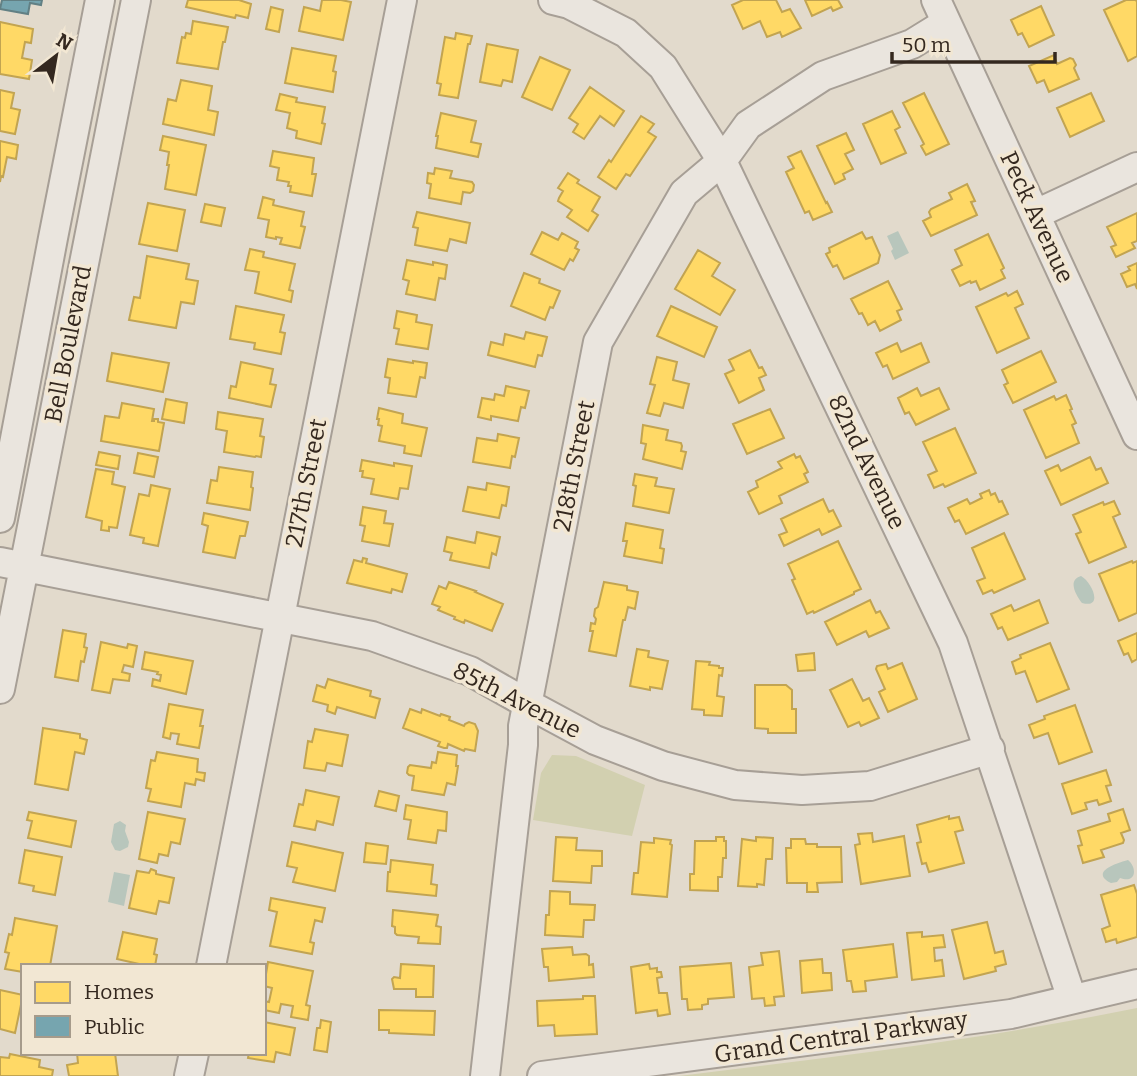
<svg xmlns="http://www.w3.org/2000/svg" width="1137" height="1076" viewBox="0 0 1137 1076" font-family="Bitter,serif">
  <rect width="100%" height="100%" fill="#e2dacc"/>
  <!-- green -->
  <path fill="#d2d0b0" d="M552,755L576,756L645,785L632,836L533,820L541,773Z
    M1137,1008V1076H679C832,1057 986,1039 1137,1008Z"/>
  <!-- water -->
  <path fill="#b8c6bc" d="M898,231L909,253L895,260L891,251L893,249L887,236Z
    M1081,576C1092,582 1104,609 1082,603C1076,595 1067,580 1081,576Z
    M120,821L126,825L125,831L129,842L128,847L120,851L115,850L111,842L114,824Z
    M1128,860C1137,867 1137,884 1120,878L1117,882L1111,883C1089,872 1117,863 1128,860Z
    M114,872L130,875L124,906L108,902Z"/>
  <!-- homes -->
  <path fill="#ffd966" stroke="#c2a451" stroke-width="2" d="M188,0H239L251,4L248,18L236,15L235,18L186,7Z
    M322,0H341L351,2L343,40L299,31L304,7L320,11Z
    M743,0H776L782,12L790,9L801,28L782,37L780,32L767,37L760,21L743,29L732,5Z
    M805,0H838L842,7L833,11L831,7L812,16Z
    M1126,0H1136L1137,2V56L1128,61L1104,10Z
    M1041,6L1054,35L1029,47L1022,33L1018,35L1011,20Z
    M271,7L283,10L279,32L266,29Z
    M193,21L228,27L225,42H223L218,69L177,63L182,37L185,38L186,33L191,34Z
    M0,22L33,29L31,43L25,42L22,58L32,60L29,79L0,74Z
    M456,33L472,36L470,44H468L458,98L439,95L441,84L437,83L445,37L455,39Z
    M487,44L518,50L512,82L503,80L501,86L480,82Z
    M292,48L336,56L333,71L336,72L333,92L285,83Z
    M1054,55L1057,64L1070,58L1073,59L1076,65L1074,68L1079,79L1049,92L1044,80L1037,83L1029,66Z
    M540,57L570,70L552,110L522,97Z
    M181,80L212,86L208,110L218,112L214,135L163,124L168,99L176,101Z
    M590,87L624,111L614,126L600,116L584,139L573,132L578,124L569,118Z
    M0,90L14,93L11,108L20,110L15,134L0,131Z
    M924,93L949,144L926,155L921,146L924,144L903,103Z
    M1091,93L1104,121L1070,137L1057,108Z
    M280,94L297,98L296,102L325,107L322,123L325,124L321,144L296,138L297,131L287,128L290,113L276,110Z
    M892,111L900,127L895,130L906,153L881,164L863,124Z
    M441,113L476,121L471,142L481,144L478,157L436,148L438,136H436Z
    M641,116L654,124L648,132L656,137L630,176L626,174L616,189L598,177L609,160L611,162Z
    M846,133L854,150L845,154L853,169L843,174L845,179L835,184L817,146Z
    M163,136L206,145L196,195L165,189L169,165H167L169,152L160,150Z
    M0,141L18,145L16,159L7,157L3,177L1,176L0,182Z
    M273,151L314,158L312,174H316L312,196L290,192L291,186H288L289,182L277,180L279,168L270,166Z
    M801,151L826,203L827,202L832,212L813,220L809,211L805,213L786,172L794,168L788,157Z
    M435,168L452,171L450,178L472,182L474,185L473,191L470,193L463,192L461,204L429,198L431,184L427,183L428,173L434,174Z
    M568,173L579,180L577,183L600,197L592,211L598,215L588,231L567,217L572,210L558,201L559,198L563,191L558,188Z
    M967,184L975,201L971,202L977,215L931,236L923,221L931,217L929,212L931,209L952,199L949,193Z
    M263,197L274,200L273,205L304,212L301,226L305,227L300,248L280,244L282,238L276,237V239L266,237L269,220L258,218Z
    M148,203L185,210L177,251L139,244Z
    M205,204L225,208L221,226L201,222Z
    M417,212L470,223L466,243L450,239L447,251L415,245L418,228L413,227Z
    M1137,213V241L1132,243L1135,248L1116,257L1111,247L1116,245L1107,227Z
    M542,232L558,240L562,233L578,242L575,248L579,250L573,261L570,259L564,270L531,254Z
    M862,232L866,239L872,237L880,255L878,263L844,279L837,265L833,267L826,254L830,252L829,248Z
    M988,234L1004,268L1001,270L1005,278L980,290L976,281L971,283L970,281L960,286L952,270L962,265L955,250Z
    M250,249L264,252L263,257L295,264L289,290L293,291L291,302L255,293L259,272L245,270Z
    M698,250L720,263L712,276L735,290L720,315L675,289Z
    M147,256L189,264L186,279L198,281L194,304L181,302L176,328L129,320L134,297L140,298Z
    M407,260L433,265V262L447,265L445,279L439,278L435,300L406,294L409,281L403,279Z
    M1137,263V289L1135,284L1127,287L1121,274L1130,270L1128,267Z
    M524,273L540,279L539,283L560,291L553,308L550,307L545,320L511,306Z
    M888,281L902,309L897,311L901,320L880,331L875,321L868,325L862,313L859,314L851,299Z
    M1017,291L1023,304L1015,308L1029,338L997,353L976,307L1006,293L1008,296Z
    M236,306L284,315L280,332L285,333L281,354L254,349L255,343L230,339Z
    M671,306L717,327L704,357L657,336Z
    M397,311L417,315L416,322L432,325L428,349L396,344L399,329L394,328Z
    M526,332L547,337L542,356L538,355L535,367L488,355L491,342L503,345L505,334L524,339Z
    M897,343L901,352L921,343L929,362L893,379L887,365L883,367L876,353Z
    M750,350L759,368L762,367L766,375L759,378L764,390L739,403L725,374L734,370L729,360Z
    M1041,351L1056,382L1013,403L1004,385L1008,383L1002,370Z
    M112,353L169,363L163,392L107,381Z
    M657,357L677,362L673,380L689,384L683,408L664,403L660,416L647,413L655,385L650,384Z
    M388,359L413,363V361L427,363L425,378L420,377L416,397L388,393L390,378L385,377Z
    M241,362L273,369L270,384L276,385L271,407L229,398L231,386L236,387Z
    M506,386L529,391L525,408L521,407L518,421L491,416V420L478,417L482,398L494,400L495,394L504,396Z
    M917,388L921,396L939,388L949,409L916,425L909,412L905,414L898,398Z
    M1066,395L1072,409L1070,410L1076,423L1072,425L1079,443L1046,458L1024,410L1054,396L1056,400Z
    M166,399L187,403L184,423L162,419Z
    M122,403L154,409L152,421H154V419H158V422L164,423L159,451L101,441L105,416L119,418Z
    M379,408L403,414L402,423L427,428L421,456L404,453L405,446L379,441L382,426L378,425L379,419H377Z
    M770,409L784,438L747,454L733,424Z
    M218,412L263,419L260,436L264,437L261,457L256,456L255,457L224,452L227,431L216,429Z
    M643,425L668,430L666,440L681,443L682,446L681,451L686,452L682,469L643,459L646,444L641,443Z
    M955,428L976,473L945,487L943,484L934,488L928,475L937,471L923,442Z
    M498,434L519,438L515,457L512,456L510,468L473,462L477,438L497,441Z
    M99,452L120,456L118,469L96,465Z
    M138,453L158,457L154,477L134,473Z
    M794,454L796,458L800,456L808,472L804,474L808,482L779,496L782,503L759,514L748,492L758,487L756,481L782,468L778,462Z
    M1090,457L1096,470L1101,468L1108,483L1061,505L1045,471L1058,465L1061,471Z
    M362,460L394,466V463L412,466L408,489L400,488L398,499L371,494L374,479L362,477L363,471H360Z
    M219,467L253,472L251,487L253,488L250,510L207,503L211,480L217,481Z
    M96,469L114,472L112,484L125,487L117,528L109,527V531L101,530L102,521L86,517Z
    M635,474L657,478L655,486L674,489L669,513L633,506L636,486L633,485Z
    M487,483L509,487L506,506L502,505L499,518L463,511L468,487L486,490Z
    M151,485L170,489L158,546L143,543L144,538L130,535L139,494L149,496Z
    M989,490L991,495L995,493L999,502L1002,501L1008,514L966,534L959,520L955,522L948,508L967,499L970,504L982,498L980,494Z
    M823,499L829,512L833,510L841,526L822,535L819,529L784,546L779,535L787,532L781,519Z
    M1114,501L1120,514L1113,517L1126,547L1089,563L1076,534L1081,532L1073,515L1103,502L1104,505Z
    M363,507L386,511L384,523L393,524L389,546L362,541L365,526L360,525Z
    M204,513L248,522L245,536H240L235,558L203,552L208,526L202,524Z
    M626,523L663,530L660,548L664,549L662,563L624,556L627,541H623Z
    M477,532L500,537L496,555L492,553L489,568L450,560L452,553L444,551L447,537L475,543Z
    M1004,533L1025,579L994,593L992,590L983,594L977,581L985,578L972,548Z
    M838,541L861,589L854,592V594L814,613L813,611L807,614L792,580L795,579L788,564Z
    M363,558L367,559L366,563L407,574L402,592L392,589L391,593L347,583L354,560L362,562Z
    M1132,561L1133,563L1137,561V613L1119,621L1099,574Z
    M449,582L476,591L475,592L503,604L492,631L465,620L464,623L454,619L455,617L438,610L440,607L432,604L439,586L446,589Z
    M604,582L627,586V590L638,592L635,609L628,607L625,620H623L616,656L589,651L593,631H590L591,623L595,624L596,619L594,616L595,609L598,607Z
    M870,600L876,613L880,611L889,628L869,637L866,631L837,645L825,622Z
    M1039,600L1048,623L1008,640L1002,627L998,629L991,614L1011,605L1014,611Z
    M63,630L86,634L84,647L87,648L84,662L81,661L78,681L55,677Z
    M1137,633V659L1132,662L1128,653L1124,655L1118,641Z
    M101,642L127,648L128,644L137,646L133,667L124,665L122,672L130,674L129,681L113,679L110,693L92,690Z
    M1050,643L1069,689L1037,702L1025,671L1016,674L1012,662L1021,658L1020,655Z
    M637,649L649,651L648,657L668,661L662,689L650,687V690L630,686Z
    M145,652L193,661L186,694L152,686L153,679L160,681L161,675L157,674L158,672L142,669Z
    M814,653L815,670L798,671L796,655Z
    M696,661L710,662L709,665L719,666V668H723L722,676L719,675L717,696L724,697L722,716L704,715V710L692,709Z
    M902,663L917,699L888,712L879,692L885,689L876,669L877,666L886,664L888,669Z
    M328,679L371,691L370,696L380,699L375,718L337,707L335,714L327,711L328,705L313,701L317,685L325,688Z
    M852,679L863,701L869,698L879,718L861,726L859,722L848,727L830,690Z
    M755,685H786L792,690V709H796V733H768V729L755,728Z
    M169,704L203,710L200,726H203L199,748L177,744L179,734L171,733L170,739L163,737Z
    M1075,705L1092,752L1059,764L1048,733L1034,738L1029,725L1045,719L1044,716Z
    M410,709L421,713L422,709L440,716L441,714L450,717L449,720L464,726L465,724L469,722L475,724L478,731L475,751L465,749L464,751L448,744L447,748H444L438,746L440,742L403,728Z
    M43,728L80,734V738L87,740L84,754L75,752L68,790L35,784Z
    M315,729L348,735L342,766L327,763L325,771L304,768L308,741L312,742Z
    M157,752L198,759L197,772L205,773L204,781L196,779L195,785L185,783L181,807L148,801L151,789L146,788L151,760L155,761Z
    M438,752L457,755L456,766H458L455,785L447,783L444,795L412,790L414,776L409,775L407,773L408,767L410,765L431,768L432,762L436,763Z
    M1106,770L1111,785L1106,786L1111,801L1099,805L1097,800L1085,803L1087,809L1072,814L1062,784Z
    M306,790L339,797L333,825L317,821L315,830L294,826L299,804L303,805Z
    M379,791L399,796L396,811L375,806Z
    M406,805L447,812L446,831L438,830L436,843L408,839L411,820L404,819Z
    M1123,809L1130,830L1121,833L1124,840L1123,843L1101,850L1104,857L1083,863L1078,846L1082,845L1078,831L1110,821L1108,814Z
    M29,812L76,821L71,847L28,838L32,821L27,820Z
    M148,812L185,819L180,844L171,842L168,856L159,854L157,863L139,859Z
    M949,816V819L959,817L963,830L955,832L964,863L929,872L926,863L922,864L917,843L921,842L917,825Z
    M872,833L873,842L904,836L910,876L861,884L855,845L860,844L858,834Z
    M556,837L577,838L576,850L602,851V866H592L591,883L553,881Z
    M716,837H724V841H726V858H723L722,877H718V891L690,890V874H694L695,841H716Z
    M756,837L773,838L772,859H766L764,885L757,884V887L738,886L742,839L756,841Z
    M654,838L671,840L670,844L672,845L667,897L632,894L634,873H638L641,842L654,843Z
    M791,839H805L806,844H817V847H841L842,882L817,883L818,892H807V883H787L786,848H791Z
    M292,842L343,853L335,891L293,882L297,868L287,866Z
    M366,843L388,846L386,864L364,862Z
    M25,850L62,857L55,895L33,891L34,886L19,883Z
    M391,860L433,865L431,884L437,885L436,896L387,891L388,872H390Z
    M151,869L156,871V874L174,878L169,903L159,901L156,914L129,908L137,871L149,873Z
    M1134,885L1137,894V937L1117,943L1116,939L1106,942L1102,929L1110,926L1101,895Z
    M550,891L570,892V904L595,905L594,920H584L583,937L545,935L546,915H549Z
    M271,898L325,908L322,922L315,920L310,942L314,943L312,954L270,946L277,912L269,910Z
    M393,910L438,915L436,926L441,927L440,944L418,943L419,937L397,935L395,933V927L392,926Z
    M15,918L57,926L50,966H23V972L5,969L9,953L5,952L9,934L12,935Z
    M987,922L995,953L1003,951L1006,964L995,967L996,971L964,979L952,930Z
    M123,932L157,939L154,954L157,955L155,966H148L117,959Z
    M922,932V937L943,935L945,947L934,948L935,961L942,960L944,976L912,980L907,933Z
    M893,944L897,977L865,981L866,991L853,992L851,981H847L843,950Z
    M572,947L573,955L586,954L589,956V965L593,964L594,977L549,981L548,967H544L542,949Z
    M779,951L784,996L774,997L775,1005L765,1006L764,998L752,999L749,967L763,965L761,953Z
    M822,959L823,973H831L832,990L802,993L800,961Z
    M268,962L313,971L306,1005L310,1006L308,1020L291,1017L293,1006L281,1004L279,1013L264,1010V1001L269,1002L272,988L264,986Z
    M731,963L734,997L708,999V1004L702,1005V1009L688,1010L687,999H682L680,967Z
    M401,964L434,966L433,997H416V989H394L392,979L394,977L400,978Z
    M649,964L650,969L657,968V972H661L662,977L657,978L659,993H667L670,1014L658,1016L657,1010L636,1013L631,967Z
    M0,990L23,995L15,1033L0,1029Z
    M583,996H595L597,1034L555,1036L554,1025L538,1026L537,1001L583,999Z
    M379,1010L435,1011L434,1035L389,1033V1030H379Z
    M321,1020L331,1022L327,1052L314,1050L317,1028H320Z
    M264,1022L295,1028L290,1055L276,1052L274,1062L248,1058L249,1053H264Z
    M77,1053H115L118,1076H69L67,1065L78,1063Z
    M10,1054L40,1060L39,1067L53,1070L52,1076H0V1057L9,1058Z"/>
  <!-- public -->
  <path fill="#76a5af" stroke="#628084" stroke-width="2" d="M2,0H42L41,5L30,3L28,14L0,9Z"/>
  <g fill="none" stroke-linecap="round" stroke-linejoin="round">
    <defs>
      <path id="minor" d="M553,0L569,4L626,33L663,67L722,161L953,643L1072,999
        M936,0L1137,435
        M1036,214L1137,167
        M0,518L53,238L100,0
        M0,562L372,636L470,671L528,704L595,740L663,766L735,785L802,790L870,786L990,749
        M0,689L136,0
        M211,966L402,0
        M189,1076L194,1053
        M485,1076L523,745V726L598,342L684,193L722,161L748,125L823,76L912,44L946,23
        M542,1076L1011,1014L1137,984"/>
    </defs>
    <!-- minor casing -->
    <use href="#minor" stroke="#a79f96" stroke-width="32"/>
    <!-- minor -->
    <use href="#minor" stroke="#eae5de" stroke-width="28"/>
  </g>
  <g text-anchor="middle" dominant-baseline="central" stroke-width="7" stroke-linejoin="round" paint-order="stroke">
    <!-- street labels -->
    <g font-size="24" fill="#34281f" stroke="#f2e7d3">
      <text transform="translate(1037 217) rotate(65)">Peck Avenue</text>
      <text transform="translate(68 344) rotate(-79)">Bell Boulevard</text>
      <text transform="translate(867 462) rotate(64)">82nd Avenue</text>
      <text transform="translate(574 466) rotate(-79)">218th Street</text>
      <text transform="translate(306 483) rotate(-79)">217th Street</text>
      <text transform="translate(517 700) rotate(27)">85th Avenue</text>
      <text transform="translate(841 1037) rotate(-8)">Grand Central Parkway</text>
    </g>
  </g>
  <!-- legend -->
  <rect x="21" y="964" width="245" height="91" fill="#f2e7d3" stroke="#a69b8b" stroke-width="2"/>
  <rect x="35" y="982" width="35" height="21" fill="#ffd966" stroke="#a69b8b" stroke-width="2"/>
  <text x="84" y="999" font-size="21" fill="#34281f">Homes</text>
  <rect x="35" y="1016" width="35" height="21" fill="#76a5af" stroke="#a69b8b" stroke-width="2"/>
  <text x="84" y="1034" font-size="21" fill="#34281f">Public</text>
  <!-- north arrow -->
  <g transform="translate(56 56) rotate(31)" stroke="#f2e7d3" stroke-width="5" paint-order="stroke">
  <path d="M0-5L12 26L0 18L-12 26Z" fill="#34281f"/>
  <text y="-10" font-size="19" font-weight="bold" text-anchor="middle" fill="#34281f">N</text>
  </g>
  <!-- scale -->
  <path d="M892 52v10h163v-10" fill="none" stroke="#34281f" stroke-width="3.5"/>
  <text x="902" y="52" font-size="21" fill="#34281f" stroke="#f2e7d3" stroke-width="5" paint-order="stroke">50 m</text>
</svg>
